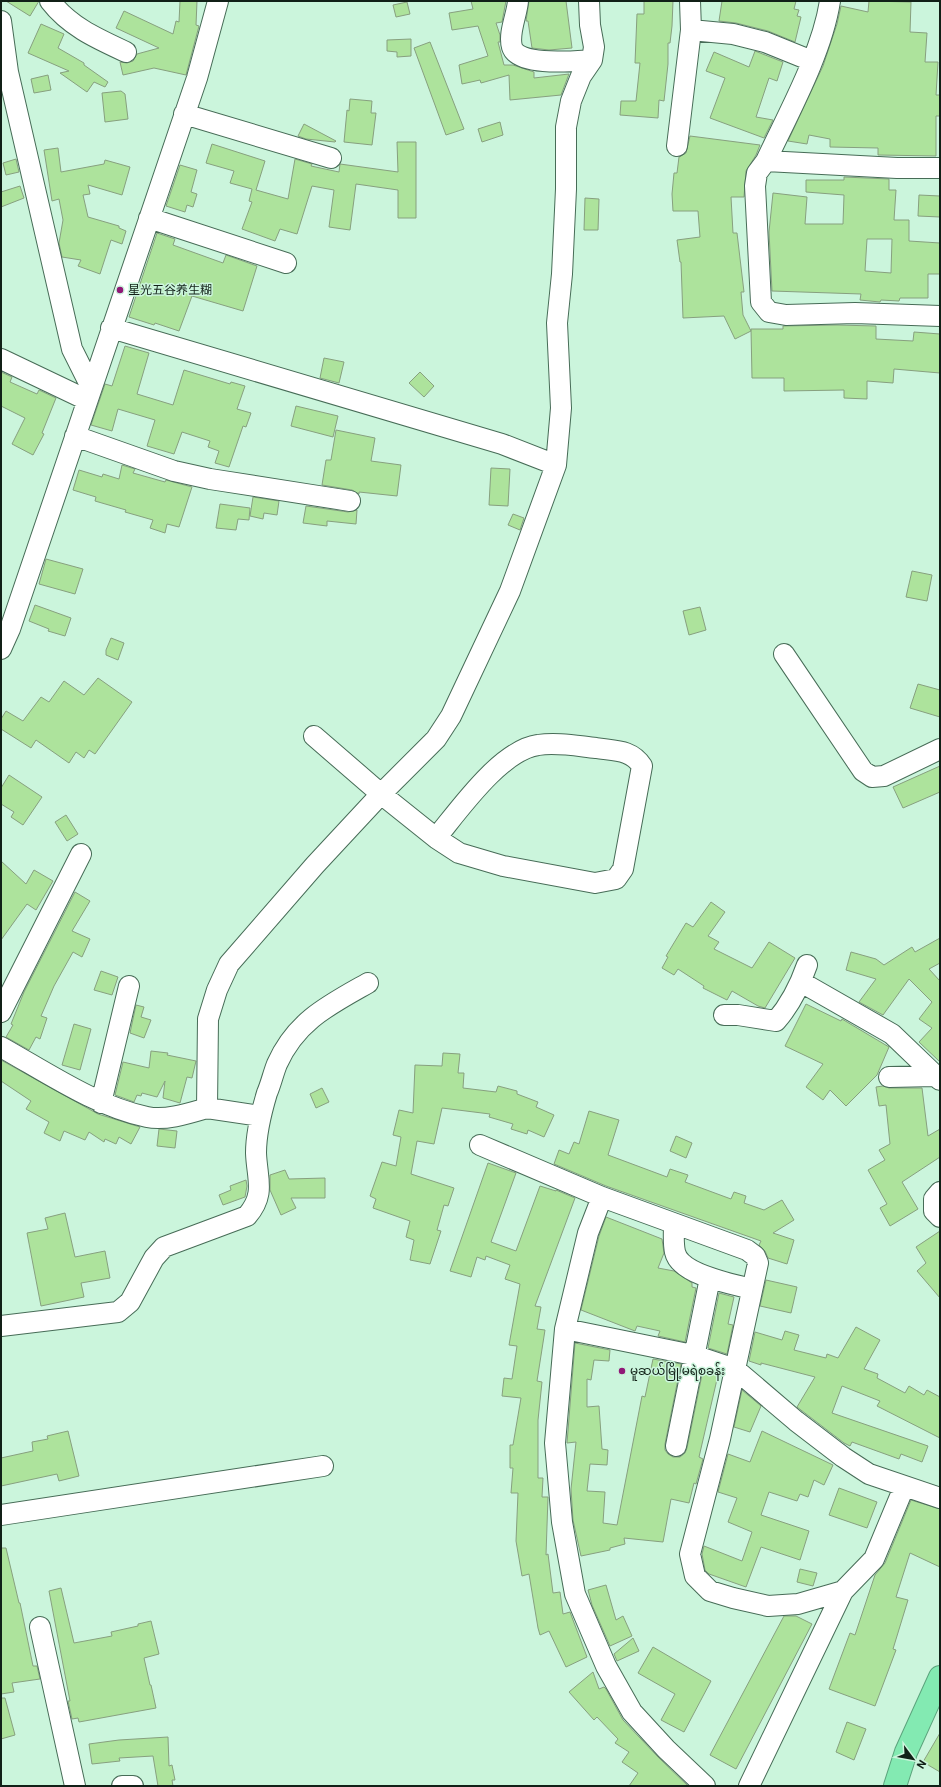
<svg xmlns="http://www.w3.org/2000/svg" width="941" height="1787" viewBox="0 0 941 1787" font-family="Roboto,'Noto Sans SC','Noto Sans Myanmar',sans-serif">
  <rect width="100%" height="100%" fill="#cbf5dc"/>
  <!-- building -->
  <path fill="#ade39c" stroke="#87a07f" fill-rule="evenodd" d="M6,1H39L30,16Z
    M180,1H197L196,25L199,26L186,75L154,68L123,75L120,62L127,63L133,61L137,54L159,48L116,28L124,11L173,34L176,21L179,22Z
    M471,1H506L502,22L496,23L500,35V42H498L504,65H513L534,72V78L569,74L561,95L510,100L509,75L481,83L480,80L462,84L459,65L488,56L478,26L452,30L449,13L473,9Z
    M529,1H566L572,48L549,50L532,48L528,21H526Z
    M644,1H673L672,26L670,43H668V64L664,101L659,100L658,118L620,115L621,101H636L640,63H635L637,14H644Z
    M722,1H796L794,9L799,10L797,16L801,17L795,42L768,31L736,23L719,21Z
    M869,1L911,2L910,32L927,33L925,62H938L936,95H940V116H936V156L878,155V148L830,147V139L809,135L807,144L788,141L823,66L837,24L841,6L868,12Z
    M407,2L410,14L396,17L393,5Z
    M41,24L64,34L58,48L84,63V65L108,82L105,87L94,82L87,92L60,73L69,71L28,53Z
    M411,39V56L397,57V52L387,51V40Z
    M430,42L464,129L446,135L414,48Z
    M755,51L783,62L777,81L769,78L756,117L773,120L764,138L710,118L725,78L706,71L714,52L749,67Z
    M48,75L51,90L34,93L31,79Z
    M121,91L125,94L128,119L105,122L102,93Z
    M350,99L372,101L371,113H376L372,145L344,142L347,110L349,111Z
    M500,122L503,135L482,142L478,129Z
    M304,124L336,141L335,142L306,139L298,136Z
    M690,136L760,145L756,155L746,171L744,197H731L733,233H737L744,292H741L743,315L751,331L735,339L724,316L683,318L681,262H680L677,240L700,237L698,211H673L672,194L674,173H677L679,157L686,153Z
    M397,142H416V218H398V190L356,184L350,230L329,227L334,190L312,186L297,234L280,229L275,241L242,229L252,202L249,201L252,189L230,183L234,171L206,163L212,144L265,161L256,190L288,199L295,159L312,164L311,166L339,172L340,164L398,172Z
    M58,148L61,172L104,164L105,160L130,167L122,195L88,185L90,194L83,195L88,217L119,226V228L126,231L122,244L111,240L100,274L78,266L81,260L62,257L59,243L63,220L59,199L52,201L44,150Z
    M16,159L19,172L6,175L3,163Z
    M180,165L197,170L191,192L197,194L193,207L187,205L185,212L166,206Z
    M844,177L889,179V190H896L894,220H909V241L940,243V274H928V298H900L899,301L881,300L880,302L860,300L861,294L772,291L769,232L773,193L807,197L805,224H843L844,195L806,192V180H844ZM867,239H892L891,273L865,271Z
    M20,186L24,198L1,207V192Z
    M919,195L940,196V217L918,216Z
    M585,198L599,199L598,230H584Z
    M157,233L175,239L173,245L223,263L226,255L257,266L243,311L192,296L179,331L155,323L154,325L129,317Z
    M837,325L876,326V339L913,341L914,332L940,334V373L894,369L893,383L867,381V399L844,398V390L784,391V378H752L751,329H783V326Z
    M125,346L149,353L137,394L173,405L184,370L230,384L231,382L245,386L237,409L251,413L246,427L243,426L229,467L215,463L219,451L208,447L210,441L182,432L174,454L147,446L155,420L118,409L112,431L91,425L105,384L112,386Z
    M324,358L344,362L339,383L320,378Z
    M1,372L12,377L10,382L37,394L39,390L56,398L42,433L44,434L33,455L12,444L25,418L1,406Z
    M420,372L434,386L424,397L409,383Z
    M296,406L338,416L333,437L291,426Z
    M336,430L375,438L371,461L401,465L397,496L359,492V494L352,490L322,485L326,460H331Z
    M122,465L135,469L133,473L165,482L166,480L192,487L179,527L167,524L165,533L150,528L153,520L125,512L126,510L95,501L96,497L73,490L79,470L102,477L103,474L119,479Z
    M491,468L510,469L508,506L489,505Z
    M253,497L279,501L277,515L264,513L263,519L250,516Z
    M220,504L250,508L249,520L238,519L236,530L216,528Z
    M306,506L348,512L357,510L356,524L327,521V526L303,523Z
    M513,514L524,518L520,530L508,525Z
    M46,559L83,569L75,594L39,584Z
    M912,571L932,575L927,601L906,597Z
    M35,605L71,618L65,636L48,631L49,629L29,621Z
    M700,607L706,630L689,635L683,611Z
    M111,638L124,643L118,660L106,655V650Z
    M98,678L132,702L95,754L89,750L84,758L76,752L69,763L36,740L31,748L1,729V719L6,711L23,721L41,697L49,702L64,681L84,695Z
    M918,684L940,690V717L910,708Z
    M940,766V792L903,808L893,787Z
    M9,775L42,797L23,825L11,817L14,812L1,804V788Z
    M66,815L78,834L67,841L55,822Z
    M1,861L26,884L34,870L53,881L36,910L27,904L1,940Z
    M75,892L90,901L72,931L90,939L82,957L73,952L54,986L41,1016L47,1018L40,1039L36,1037L29,1050L6,1037L13,1025L11,1024L24,992Z
    M711,902L725,912L708,936L719,942L714,949L752,968L769,942L795,958L765,1008L758,1006L732,991L727,1000L703,988L704,986L678,969L674,975L662,968L668,957L666,956L686,923L693,927Z
    M940,938V963L929,969L940,981V1062L919,1042L932,1028L919,1019L932,1002L909,979L883,1015L859,1002L876,979L846,970L851,952L876,959L884,965L912,947L915,952Z
    M101,971L118,977L112,995L94,990Z
    M806,1004L841,1021L842,1019L889,1047L877,1075L846,1106L830,1090L823,1100L806,1087L823,1064L785,1046Z
    M136,1005L144,1007L141,1017L151,1020L144,1038L130,1033Z
    M74,1024L91,1029L80,1070L62,1065Z
    M151,1051L168,1053L167,1055L196,1061L192,1078L187,1077L180,1103L163,1098L165,1081L157,1097L142,1093L141,1096L137,1095L134,1102L115,1095L123,1062L149,1068Z
    M443,1053L460,1054L458,1073H464L463,1088L496,1092L498,1086L517,1091V1094L538,1102L536,1107L554,1115L544,1137L528,1130L527,1134L511,1129L513,1124L489,1117L490,1114L442,1108L434,1144L417,1141L411,1174L454,1188L448,1206L444,1205L437,1230L441,1231L430,1264L410,1260L414,1240L406,1237L410,1221L373,1208L376,1199L370,1196L382,1162L396,1166L401,1137L393,1135L399,1110L413,1113L415,1065L442,1066Z
    M1,1060L98,1114L140,1127L131,1144L119,1137L116,1144L105,1139L104,1142L89,1132L85,1140L64,1131L60,1141L44,1133L49,1122L26,1109L31,1101L1,1081Z
    M883,1086L889,1088H922L928,1136L940,1129V1157L902,1182L918,1209L890,1226L880,1208L887,1204L868,1170L885,1160L879,1150L890,1144L886,1105L879,1106L876,1087Z
    M322,1088L329,1102L316,1108L310,1094Z
    M589,1111L619,1120L608,1155L667,1177L670,1169L688,1175L685,1182L731,1199L734,1192L746,1196L744,1203L764,1210L782,1200L794,1220L773,1233L794,1240L787,1264L768,1258L765,1251L759,1245L761,1241L606,1186L554,1164L559,1150L569,1154L574,1142L579,1144Z
    M159,1129L177,1131L175,1148L157,1146Z
    M676,1136L692,1143L686,1158L670,1151Z
    M488,1163L516,1173L491,1242L516,1251L540,1186L556,1191V1190L575,1198L535,1306L541,1307L537,1329L545,1330L537,1381L542,1382L538,1420V1478H543L542,1497H548L546,1555L548,1554L553,1593L560,1592L563,1614L570,1612L587,1657L566,1667L549,1631L540,1635L538,1628L529,1574L522,1576L516,1541L518,1493H511L513,1468H510V1445H513L521,1398L502,1396L504,1378L512,1379L517,1346L509,1345L520,1284L505,1279L510,1265L486,1256L485,1260L477,1257L471,1277L450,1271Z
    M285,1170L289,1179L325,1178V1198H291L296,1208L281,1215L270,1190V1175Z
    M246,1180L247,1186L245,1197L223,1205L219,1195L231,1190L230,1186Z
    M65,1213L75,1257L105,1251L110,1278L81,1283L84,1297L41,1306L27,1233L48,1229L45,1218Z
    M606,1217L662,1239L664,1253L658,1268L674,1271L692,1283V1287L696,1288L685,1342L658,1336L660,1331L637,1326L635,1331L581,1310L599,1236Z
    M940,1231V1298L917,1271L926,1263L916,1247Z
    M766,1280L797,1287L791,1313L760,1306Z
    M719,1293L734,1297L728,1324L733,1325L727,1354L708,1348Z
    M856,1327L880,1340L864,1369L878,1374L877,1378L905,1393L909,1386L924,1395L927,1390L940,1397V1438L877,1406L880,1401L842,1386L832,1413L928,1446L922,1462L901,1454L899,1459L852,1442L850,1446L844,1443L797,1407L815,1377L761,1363V1365L749,1361L755,1332L782,1340L785,1331L799,1335L794,1350L826,1358L827,1354L838,1358Z
    M575,1343L610,1350L609,1361L594,1360L591,1380L587,1379V1407L599,1406L602,1449L608,1450L607,1465L590,1464L587,1491L605,1492L603,1523L617,1525L642,1396L645,1397L653,1359L681,1364L665,1444V1450L668,1454L673,1457H680L685,1453L687,1448L703,1370L718,1375L699,1457L703,1459L696,1484L694,1483L689,1503L671,1499L663,1542L624,1538L625,1544L610,1548V1550L581,1556L573,1520L571,1489L576,1442L567,1443Z
    M742,1390L761,1406L750,1432L734,1427Z
    M68,1431L79,1476L59,1481L57,1474L1,1486V1458L33,1451L32,1442L48,1439L47,1436Z
    M762,1431L833,1465L824,1485L814,1480L808,1497L800,1494L797,1501L769,1492L761,1515L809,1531L800,1560L761,1547L746,1587L709,1574L705,1570L702,1554L704,1546L742,1561L752,1532L728,1522L737,1498L718,1492L728,1454L750,1462Z
    M839,1488L877,1502L867,1528L829,1515Z
    M911,1500L940,1509V1567L910,1553L896,1597L908,1600L893,1649L896,1650L875,1706L829,1689L850,1633L855,1635L875,1575L885,1563Z
    M1,1548H6L19,1603H20L33,1666H37L40,1679L12,1683L14,1692L1,1694Z
    M800,1569L817,1573L813,1586L797,1582Z
    M606,1585L616,1620L623,1616L632,1636L610,1646L592,1605L588,1590Z
    M61,1588L74,1643L112,1636L111,1632L138,1626V1624L151,1621L159,1654L144,1658L150,1685H151L156,1708L79,1722L78,1718L72,1719L68,1701H70L49,1591Z
    M784,1616H796L812,1624L736,1769L710,1755Z
    M633,1638L639,1651L617,1661L614,1654Z
    M653,1647L711,1681L684,1732L661,1720L675,1694L638,1673Z
    M593,1672L599,1689L604,1687L606,1689L623,1720L658,1757L688,1786H629L638,1773L622,1762L629,1752L615,1743L618,1739L597,1717L594,1720L569,1692Z
    M1,1698H5L15,1735L1,1739Z
    M847,1722L866,1729L854,1760L836,1752Z
    M940,1733V1772L923,1762Z
    M168,1737L169,1766L172,1765L175,1780H172L173,1786H158L153,1756L119,1758L120,1761L92,1764L89,1744L119,1740Z"/>
  <g fill="none" stroke-linecap="round" stroke-linejoin="round">
    <defs>
      <path id="minor" d="M50,1C70,27 98,39 126,52
        M518,1C517,15 508,33 512,47C518,67 575,61 592,60
        M830,1C822,53 789,112 766,161L757,173L755,186L761,302L769,312L786,315L855,313L940,316
        M1,21L8,72L72,349L91,387
        M691,30L733,34L765,42L812,61
        M184,114L331,158
        M677,146L691,30L690,1
        M766,161L897,168H940
        M149,218L286,263
        M111,328L502,444L556,465
        M1,359L87,400
        M75,436L174,471L210,479L350,501
        M1,649L10,629L197,78L218,1
        M784,654L863,771L872,777L884,776L940,749
        M314,736L381,794L436,838L459,853L503,866L595,883L616,879L623,869L642,766C631,749 614,751 596,748C577,746 557,742 538,745C501,750 459,810 436,838
        M801,982L892,1034L940,1080
        M1,1012L81,854
        M724,1015H738L776,1021C790,1005 800,985 807,965
        M1,1047C46,1072 97,1107 147,1117C166,1121 190,1113 207,1108
        M889,1077L935,1076
        M101,1103L129,986
        M260,1116L207,1108L208,1019L217,990L229,964L315,865L381,794L436,739L451,716L510,591L556,465L561,408L557,323L562,274L566,189V127L571,101L581,76L592,60L594,47L590,25L589,1
        M480,1145L602,1197L747,1250L755,1256L758,1263L720,1439L690,1554L695,1576L710,1591L733,1598L768,1606L798,1604L843,1591
        M940,1192L934,1199V1211L940,1217
        M602,1197L588,1233L565,1329L555,1443L562,1522L575,1594L606,1666L632,1712L666,1749L705,1786
        M674,1224C674,1233 673,1243 675,1252C680,1275 732,1284 752,1289
        M1,1326L118,1312L130,1302L154,1258L164,1247L247,1216C266,1194 257,1179 256,1153C256,1133 261,1113 267,1093C271,1084 273,1074 277,1064C296,1021 329,1005 368,983
        M565,1329L693,1355L735,1369L796,1421L843,1457L869,1474L940,1498
        M676,1446L710,1278
        M1,1515L323,1466
        M40,1627L75,1786
        M122,1786H133
        M749,1786L843,1591L874,1559L904,1487"/>
      <path id="highway" d="M895,1786L906,1752L940,1677"/>
    </defs>
    <!-- minor casing -->
    <use href="#minor" stroke="#476c57" stroke-width="22"/>
    <!-- highway casing -->
    <use href="#highway" stroke="#5ba37c" stroke-width="24"/>
    <!-- minor -->
    <use href="#minor" stroke="#fff" stroke-width="20"/>
    <!-- highway -->
    <use href="#highway" stroke="#83eab2" stroke-width="22"/>
  </g>
  <!-- markers -->
  <g fill="#901877" stroke="#cbf5dc" stroke-width="1.5">
    <circle cx="120" cy="290" r="4"/>
    <circle cx="622" cy="1371" r="4"/>
  </g>
  <g text-anchor="middle" dominant-baseline="central" stroke-width="3" stroke-linejoin="round" paint-order="stroke">
    <!-- poi labels -->
    <g font-size="12" fill="#112017" stroke="#cbf5dc" text-anchor="start">
      <text x="128" y="290">星光五谷养生糊</text>
      <text x="630" y="1371">မူဆယ်မြို့မရဲစခန်း</text>
    </g>
  </g>
  <!-- border -->
  <rect width="941" height="1787" fill="none" stroke="#112017" stroke-width="4"/>
  <!-- north arrow -->
  <g transform="translate(913 1759) rotate(122)" stroke="#cbf5dc" stroke-width="3" paint-order="stroke">
  <path d="M0-3L7 15L0 10L-7 15Z" fill="#112017"/>
  <text y="-6" font-size="11" font-weight="bold" text-anchor="middle" fill="#112017">N</text>
  </g>
</svg>
